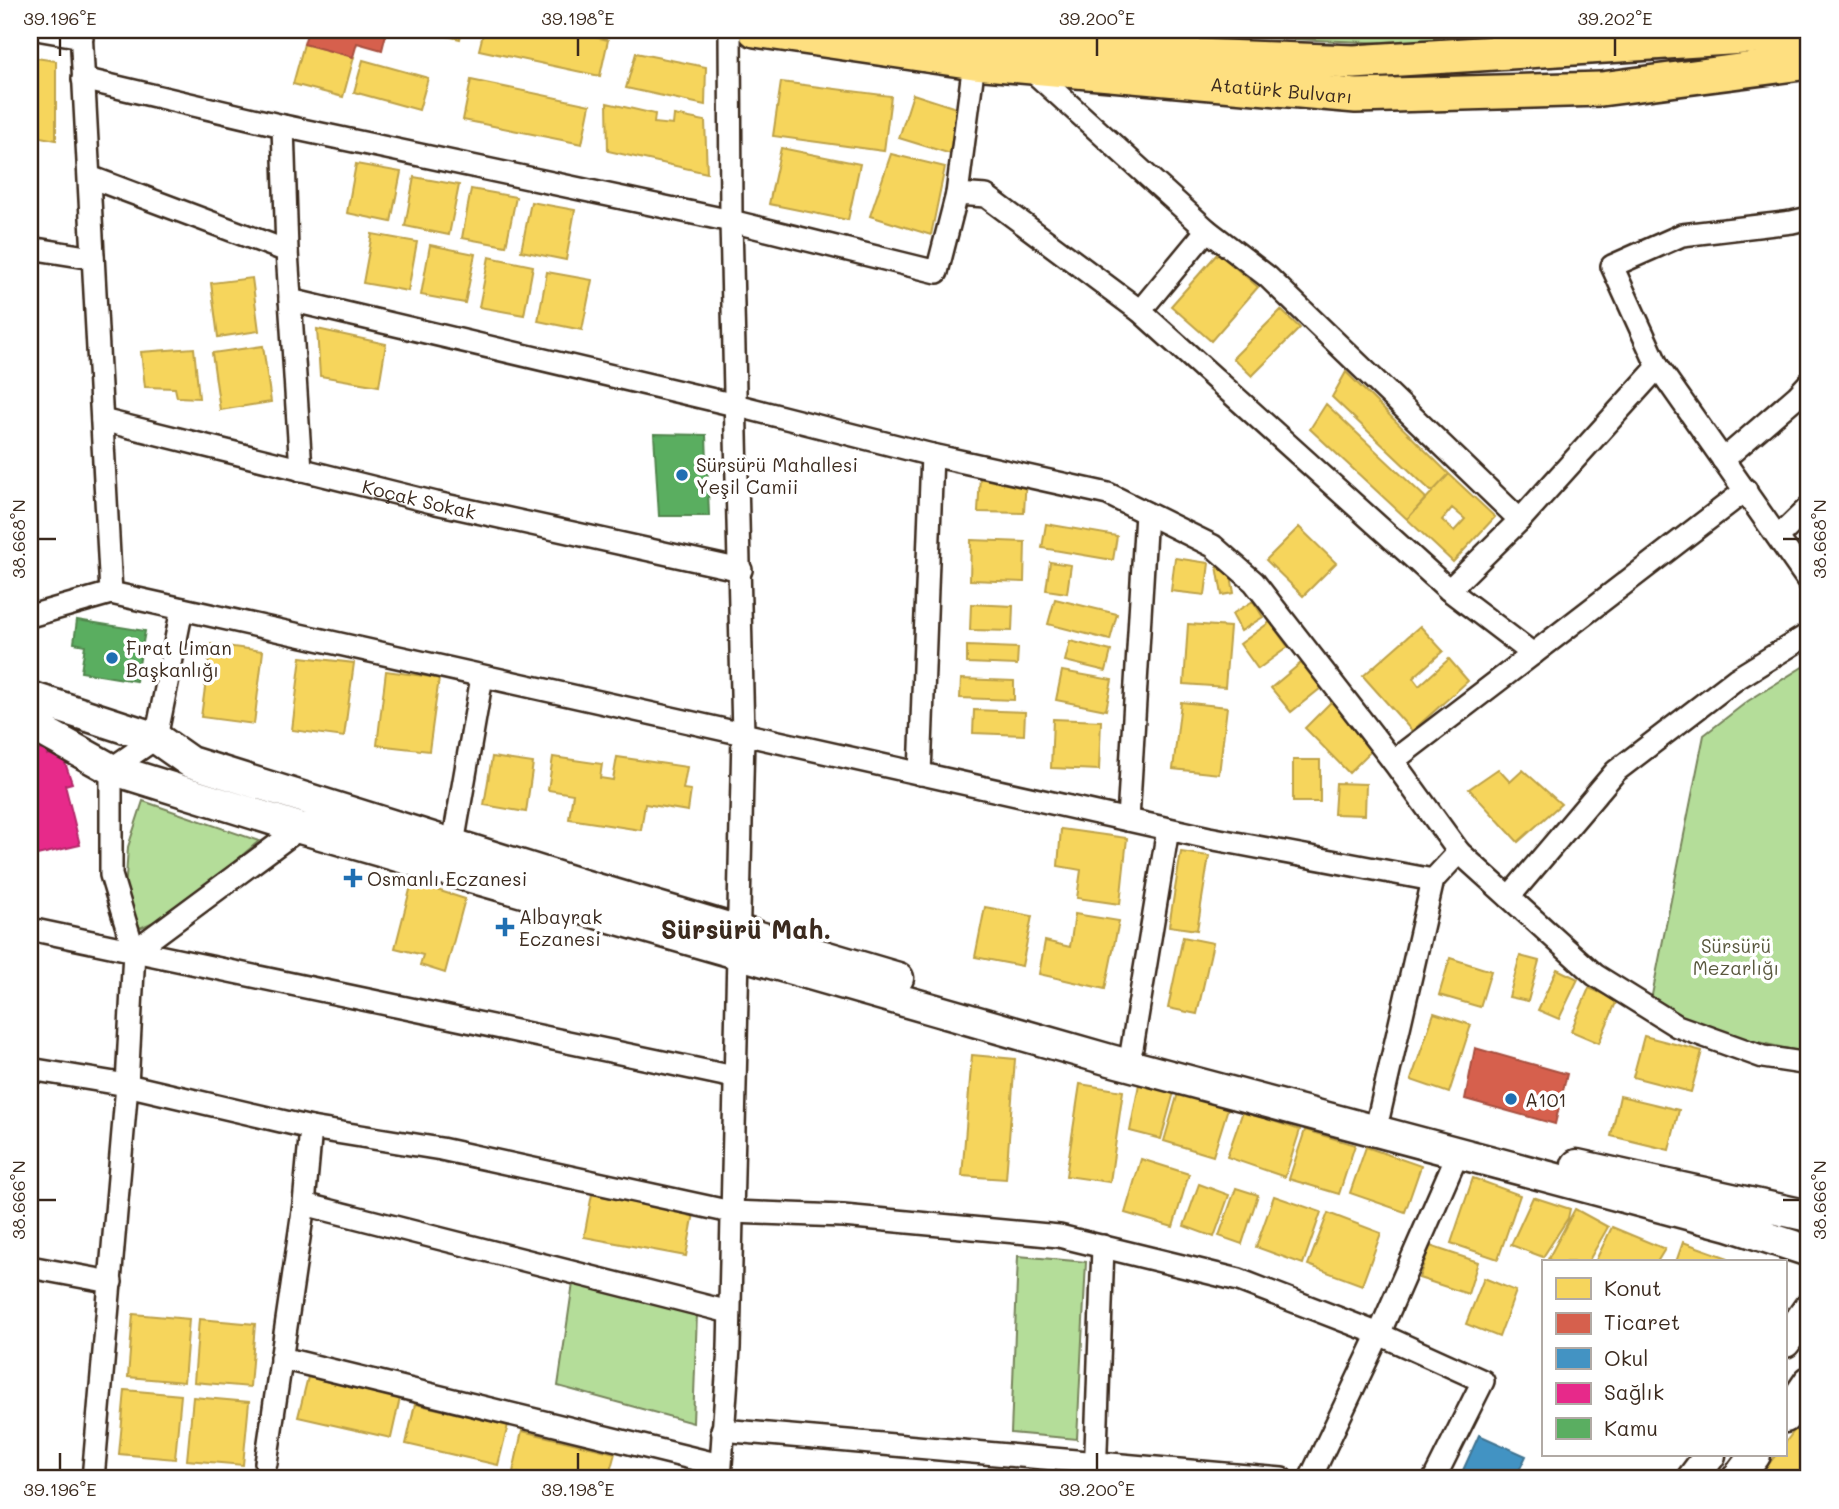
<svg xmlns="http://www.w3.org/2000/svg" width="1839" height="1509" viewBox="0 0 1839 1509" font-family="Mali,sans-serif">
  <rect width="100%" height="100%" fill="#fff"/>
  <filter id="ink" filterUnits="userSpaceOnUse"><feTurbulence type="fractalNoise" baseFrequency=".0143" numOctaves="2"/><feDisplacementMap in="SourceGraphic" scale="14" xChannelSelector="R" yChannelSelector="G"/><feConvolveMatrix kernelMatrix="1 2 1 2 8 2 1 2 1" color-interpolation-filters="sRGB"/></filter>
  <g filter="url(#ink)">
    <!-- green -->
    <path fill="#b4dd99" stroke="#78845c" stroke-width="2" d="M1145,30H1593L1589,34L1389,43L1142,33Z
      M1809,663V1053C1758,1043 1695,1029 1651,1000L1704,735L1748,701Z
      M143,801L259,841L174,913L140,928L125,893L128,847Z
      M1018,1256L1086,1262L1077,1439L1011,1433Z
      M573,1283L697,1313L693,1423L558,1386Z"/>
    <!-- homes -->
    <path fill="#f6d55c" stroke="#bea249" stroke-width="2" fill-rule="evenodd" d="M445,30H462L460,39L443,35Z
      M484,30H563L608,40L600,76L479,50Z
      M304,44L354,57L343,97L293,84Z
      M636,53L706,67L705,105L626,88Z
      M30,57L56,61V140L30,135Z
      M363,60L428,78L419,110L354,92Z
      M471,80L590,105L582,144L463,120Z
      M781,82L891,96L884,151L773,136Z
      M913,94L965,111L951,154L899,138Z
      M607,103L655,114L654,123L673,125L674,115L705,121L707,173L608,151Z
      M781,148L860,164L848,220L769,204Z
      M891,154L945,167L931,235L870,216Z
      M356,164L401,172L391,222L347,213Z
      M414,177L459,185L449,235L405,226Z
      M471,189L516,197L506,246L462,238Z
      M531,202L575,210L566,260L521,251Z
      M372,234L417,242L408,291L363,283Z
      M430,245L475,254L465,303L421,295Z
      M1218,253L1258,287L1211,341L1171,306Z
      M489,257L533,266L524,315L479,307Z
      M547,272L592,280L582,330L538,321Z
      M252,278L259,331L218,337L211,283Z
      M1281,310L1300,328L1252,376L1233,358Z
      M317,329L386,344L379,386L320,376Z
      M263,346L271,402L220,410L212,353Z
      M194,348L199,398L177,397L175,388L145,387L141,352Z
      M1346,372L1449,474L1432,492L1332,397Z
      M1326,404L1426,498L1407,519L1310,429Z
      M1449,474L1495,517L1453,562L1407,519ZM1452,508L1465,519L1454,531L1442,520Z
      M980,475L1026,477L1024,513L978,512Z
      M1046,524L1117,536L1113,560L1042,548Z
      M1299,527L1336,563L1303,596L1266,560Z
      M971,540L1025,542L1024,582L970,580Z
      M1175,558L1209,563L1205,595L1171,591Z
      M1050,562L1071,565L1067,593L1046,590Z
      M1229,564L1234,593L1222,595L1217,566Z
      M1055,599L1117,614L1110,640L1048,624Z
      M1253,601L1263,617L1241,631L1232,614Z
      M971,604L1013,606L1012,631L970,630Z
      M1270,622L1288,647L1258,669L1240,644Z
      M1188,624L1230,627L1225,687L1184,684Z
      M1420,626L1443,651L1413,678L1419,686L1449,659L1468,681L1412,731L1363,676Z
      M1070,641L1111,651L1106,671L1065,661Z
      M211,644L263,651L254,724L201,717Z
      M967,646L1018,648L1017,665L967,663Z
      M301,657L354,663L344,737L292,730Z
      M1301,663L1321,688L1291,712L1271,688Z
      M386,671L439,678L429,751L377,745Z
      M1062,671L1112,680L1106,710L1056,700Z
      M961,679L1014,681V700L960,698Z
      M1181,702L1227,707L1219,774L1173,769Z
      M1331,702L1375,747L1349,773L1305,728Z
      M974,710L1025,712L1024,735L973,733Z
      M1053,719L1101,721L1099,770L1051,768Z
      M492,757L533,763L526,812L484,805Z
      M553,757L602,764L600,778L613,780L617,757L687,767L683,789L691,790L688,811L645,804L641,830L569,819L573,794L548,790Z
      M1293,760H1320V802H1293Z
      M1498,769L1510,782L1523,770L1561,804L1518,842L1469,789Z
      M1336,783L1366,784L1365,815L1334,814Z
      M1061,829L1127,838L1120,904L1077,898L1081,870L1058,866Z
      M1181,852L1209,856L1197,930L1169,926Z
      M412,882L465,899L445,973L420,965L423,955L395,948Z
      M985,907L1032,916L1022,966L975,957Z
      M1075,914L1119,921L1105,989L1039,974L1045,941L1070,947Z
      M1183,937L1213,943L1197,1014L1168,1008Z
      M1520,956L1539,961L1528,1001L1509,997Z
      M1450,958L1491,971L1480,1007L1439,995Z
      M1557,969L1578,979L1559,1019L1538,1010Z
      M1589,988L1617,1000L1599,1043L1571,1031Z
      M1434,1013L1471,1025L1449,1093L1411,1080Z
      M1644,1036L1702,1051L1691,1092L1633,1077Z
      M972,1055L1015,1059L1006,1179L962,1176Z
      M1080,1084L1123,1091L1110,1182L1066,1176Z
      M1139,1084L1174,1092L1161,1139L1130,1131Z
      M1178,1093L1228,1108L1213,1156L1164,1141Z
      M1620,1096L1679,1110L1669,1150L1611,1136Z
      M1243,1111L1300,1130L1285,1177L1227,1157Z
      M1305,1130L1355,1145L1339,1194L1289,1179Z
      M1366,1147L1421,1166L1405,1212L1350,1193Z
      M1141,1159L1189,1174L1173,1227L1125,1213Z
      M1473,1178L1520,1195L1498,1259L1451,1243Z
      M1199,1184L1229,1195L1214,1237L1184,1226Z
      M1236,1188L1258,1195L1242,1244L1219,1236Z
      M592,1194L694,1213L686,1256L584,1237Z
      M1274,1196L1321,1212L1303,1264L1256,1247Z
      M1533,1197L1570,1209L1568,1218L1543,1257L1511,1245Z
      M1575,1209L1608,1227L1588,1262H1554L1548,1259Z
      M1328,1213L1381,1233L1362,1285L1308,1265Z
      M1612,1227L1665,1249L1657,1262H1595Z
      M1683,1242L1728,1258L1727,1262H1676Z
      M1430,1246L1478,1262L1468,1294L1419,1278Z
      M1484,1278L1516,1291L1499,1337L1466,1324Z
      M133,1314L189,1319L184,1382L128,1377Z
      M199,1319L255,1324L250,1387L194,1382Z
      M308,1377L400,1398L391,1438L298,1417Z
      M125,1390L181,1395L175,1459L119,1454Z
      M193,1397L249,1402L243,1465L187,1460Z
      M415,1404L508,1425L498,1465L406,1444Z
      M1797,1427L1809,1437V1479H1757L1776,1455H1785V1443Z
      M522,1431L615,1453L608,1479H546L513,1472Z"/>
    <!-- shops -->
    <path fill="#d6604d" stroke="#a8503f" stroke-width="2" d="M308,30H307H387L382,50L357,43L353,57L304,44Z
      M1475,1048L1567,1074L1555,1124L1465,1099Z"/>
    <!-- schools -->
    <path fill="#4393c3" stroke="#417492" stroke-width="2" d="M1479,1435L1526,1456L1515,1479H1459Z"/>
    <!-- health -->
    <path fill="#e7298a" stroke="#b3296a" stroke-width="2" d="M30,745L31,751L46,749L47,755L60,752L63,757L72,783L65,785L80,845L37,855L34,838L30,841V829L35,828L30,817Z"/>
    <!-- public -->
    <path fill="#5aae61" stroke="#51864d" stroke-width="2" d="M654,434L706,435L709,516H659Z
      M77,620L145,631L136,681L81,672L85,645L74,643Z"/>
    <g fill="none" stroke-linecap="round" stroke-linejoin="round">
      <defs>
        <g id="street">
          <path d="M42,30L82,37"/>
          <path d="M81,30L111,593"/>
          <path d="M1029,68L1207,230L1268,277L1520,520"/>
          <path d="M83,79L283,126L731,221L937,272L957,194L986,196L1140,311L1449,590L1533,654L1393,761"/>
          <path d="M283,126L287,251L301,470"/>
          <path d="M90,177L287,251"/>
          <path d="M957,194L974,62"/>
          <path d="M30,248L93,258"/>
          <path d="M290,300L735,405L932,455L1108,494L1213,546L1254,582L1393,761L1459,852"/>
          <path d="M1140,311L1207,230"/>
          <path d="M1658,367L1612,266L1682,235L1792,222L1809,218"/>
          <path id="s1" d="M102,420L436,503L741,570"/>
          <path d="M1723,460L1797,396L1809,383"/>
          <path d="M1778,537L1809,507"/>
          <path d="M1449,590L1520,520L1658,367L1809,582"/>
          <path d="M30,616L111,593L1209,838L1433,880L1459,852L1595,975L1677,1026L1763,1057L1809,1064"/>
          <path d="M1533,654L1746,490"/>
          <path d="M920,774L932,455"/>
          <path d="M1128,820L1146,513"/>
          <path d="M453,844L482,677"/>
          <path d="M1509,897L1616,771L1736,679L1809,634"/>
          <path d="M30,929L734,1077"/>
          <path d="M134,951L300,828"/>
          <path d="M1132,1048L1168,829"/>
          <path d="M30,1069L127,1085L311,1128L441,1149L731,1212L843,1216L1059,1236L1239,1280L1379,1334L1483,1381L1434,1479"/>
          <path d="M1379,1115L1433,880"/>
          <path d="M304,1204L729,1312"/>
          <path d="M30,1267L111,1282"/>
          <path d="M281,1358L720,1465"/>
          <path d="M722,1430L1282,1479"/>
          <path d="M266,1463L304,1204L311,1128"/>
          <path d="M93,1479L127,1085L134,951L111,875V769L156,738L182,609"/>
          <path d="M720,1479L729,1348L743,735L731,221L730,30"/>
          <path d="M1095,1479L1103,1246"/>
          <path d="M1310,1479L1379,1334L1458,1153"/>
        </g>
        <path id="secondary" d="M30,697L156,738L190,762L583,885L898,978
          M30,724L111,769L300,828L1110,1060L1729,1225L1809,1251
          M1577,1165L1809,1216
          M1785,1342L1809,1308
          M1785,1417L1809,1382
          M1692,1479L1710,1455
          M1737,1479L1755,1455"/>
        <g id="primary">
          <path id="s2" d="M755,30L974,62L1356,96L1601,89L1809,62"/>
          <path d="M946,30L1069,51L1354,62L1809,33"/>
        </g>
      </defs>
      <!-- street casing -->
      <use href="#street" stroke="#3b2a1e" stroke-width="26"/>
      <!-- secondary casing -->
      <use href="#secondary" stroke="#3b2a1e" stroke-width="35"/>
      <!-- primary casing -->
      <use href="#primary" stroke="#3b2a1e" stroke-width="38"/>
      <!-- street -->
      <use href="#street" stroke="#fff" stroke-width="21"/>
      <!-- secondary -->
      <use href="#secondary" stroke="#fff" stroke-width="30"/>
      <!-- primary -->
      <use href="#primary" stroke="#fedf80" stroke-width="33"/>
    </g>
  </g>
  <!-- ticks -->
  <path fill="none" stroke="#3b2a1e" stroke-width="2.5" d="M60,38V56M578,38V56M1097,38V56M1615,38V56M38,539H56M1783,539H1800M38,1200H56M1783,1200H1800M60,1453V1470M578,1453V1470M1097,1453V1470"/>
  <!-- markers -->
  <g fill="#1f6fb2" stroke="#fff" stroke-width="2.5">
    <circle cx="682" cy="475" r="7"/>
    <circle cx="112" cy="658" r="7"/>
    <path d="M349.5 867.5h7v7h7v7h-7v7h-7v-7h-7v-7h7z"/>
    <path d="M501.5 916.5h7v7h7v7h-7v7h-7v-7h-7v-7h7z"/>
    <circle cx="1511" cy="1099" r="7"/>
  </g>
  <g text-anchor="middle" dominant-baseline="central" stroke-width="7" stroke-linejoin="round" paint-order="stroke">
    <!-- street labels -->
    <g font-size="19" fill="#3b2a1e" stroke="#fff">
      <text stroke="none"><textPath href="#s2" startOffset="530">Atatürk Bulvarı</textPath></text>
      <text stroke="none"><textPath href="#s1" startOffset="327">Koçak Sokak</textPath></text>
    </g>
    <!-- poi labels -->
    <g font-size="19" fill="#3b2a1e" stroke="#fff" text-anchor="start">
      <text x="696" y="464">Sürsürü Mahallesi<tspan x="696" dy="22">Yeşil Camii</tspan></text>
      <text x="126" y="647">Fırat Liman<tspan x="126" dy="22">Başkanlığı</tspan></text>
      <text x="367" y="878">Osmanlı Eczanesi</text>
      <text x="519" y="916">Albayrak<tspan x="519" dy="22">Eczanesi</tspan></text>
      <text x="1525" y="1099">A101</text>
    </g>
    <!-- park labels -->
    <g font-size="19" fill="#59573d" stroke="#fff">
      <text x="1736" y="945">Sürsürü<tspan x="1736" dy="22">Mezarlığı</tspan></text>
    </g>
    <!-- district labels -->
    <g font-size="26" font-weight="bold" fill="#3b2a1e" stroke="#fff">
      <text x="746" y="929">Sürsürü Mah.</text>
    </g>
  </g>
  <!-- margin -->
  <rect width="1839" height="1509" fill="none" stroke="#fff" stroke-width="77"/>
  <!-- legend -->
  <rect x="1542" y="1260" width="245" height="196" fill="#ffffff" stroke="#b1aaa5" stroke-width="2"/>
  <rect x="1556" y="1278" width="35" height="21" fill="#f6d55c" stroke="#b1aaa5" stroke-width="2"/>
  <text x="1604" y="1296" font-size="21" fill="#3b2a1e">Konut</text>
  <rect x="1556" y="1313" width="35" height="21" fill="#d6604d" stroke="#b1aaa5" stroke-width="2"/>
  <text x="1604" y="1330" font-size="21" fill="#3b2a1e">Ticaret</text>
  <rect x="1556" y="1348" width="35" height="21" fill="#4393c3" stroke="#b1aaa5" stroke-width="2"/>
  <text x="1604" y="1366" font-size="21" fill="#3b2a1e">Okul</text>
  <rect x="1556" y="1383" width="35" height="21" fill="#e7298a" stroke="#b1aaa5" stroke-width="2"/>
  <text x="1604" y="1400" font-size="21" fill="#3b2a1e">Sağlık</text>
  <rect x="1556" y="1418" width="35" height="21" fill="#5aae61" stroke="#b1aaa5" stroke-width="2"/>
  <text x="1604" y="1436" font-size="21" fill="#3b2a1e">Kamu</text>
  <rect x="38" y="38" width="1762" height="1432" fill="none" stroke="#3b2a1e" stroke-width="2.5"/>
  <g font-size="18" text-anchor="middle" fill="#3b2a1e">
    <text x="60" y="25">39.196°E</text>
    <text x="578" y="25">39.198°E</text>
    <text x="1097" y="25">39.200°E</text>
    <text x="1615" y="25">39.202°E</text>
    <text transform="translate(19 539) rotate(-90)" y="6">38.668°N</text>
    <text transform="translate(1820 539) rotate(-90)" y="6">38.668°N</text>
    <text transform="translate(19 1200) rotate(-90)" y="6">38.666°N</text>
    <text transform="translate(1820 1200) rotate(-90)" y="6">38.666°N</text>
    <text x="60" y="1496">39.196°E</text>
    <text x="578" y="1496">39.198°E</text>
    <text x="1097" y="1496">39.200°E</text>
  </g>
</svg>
